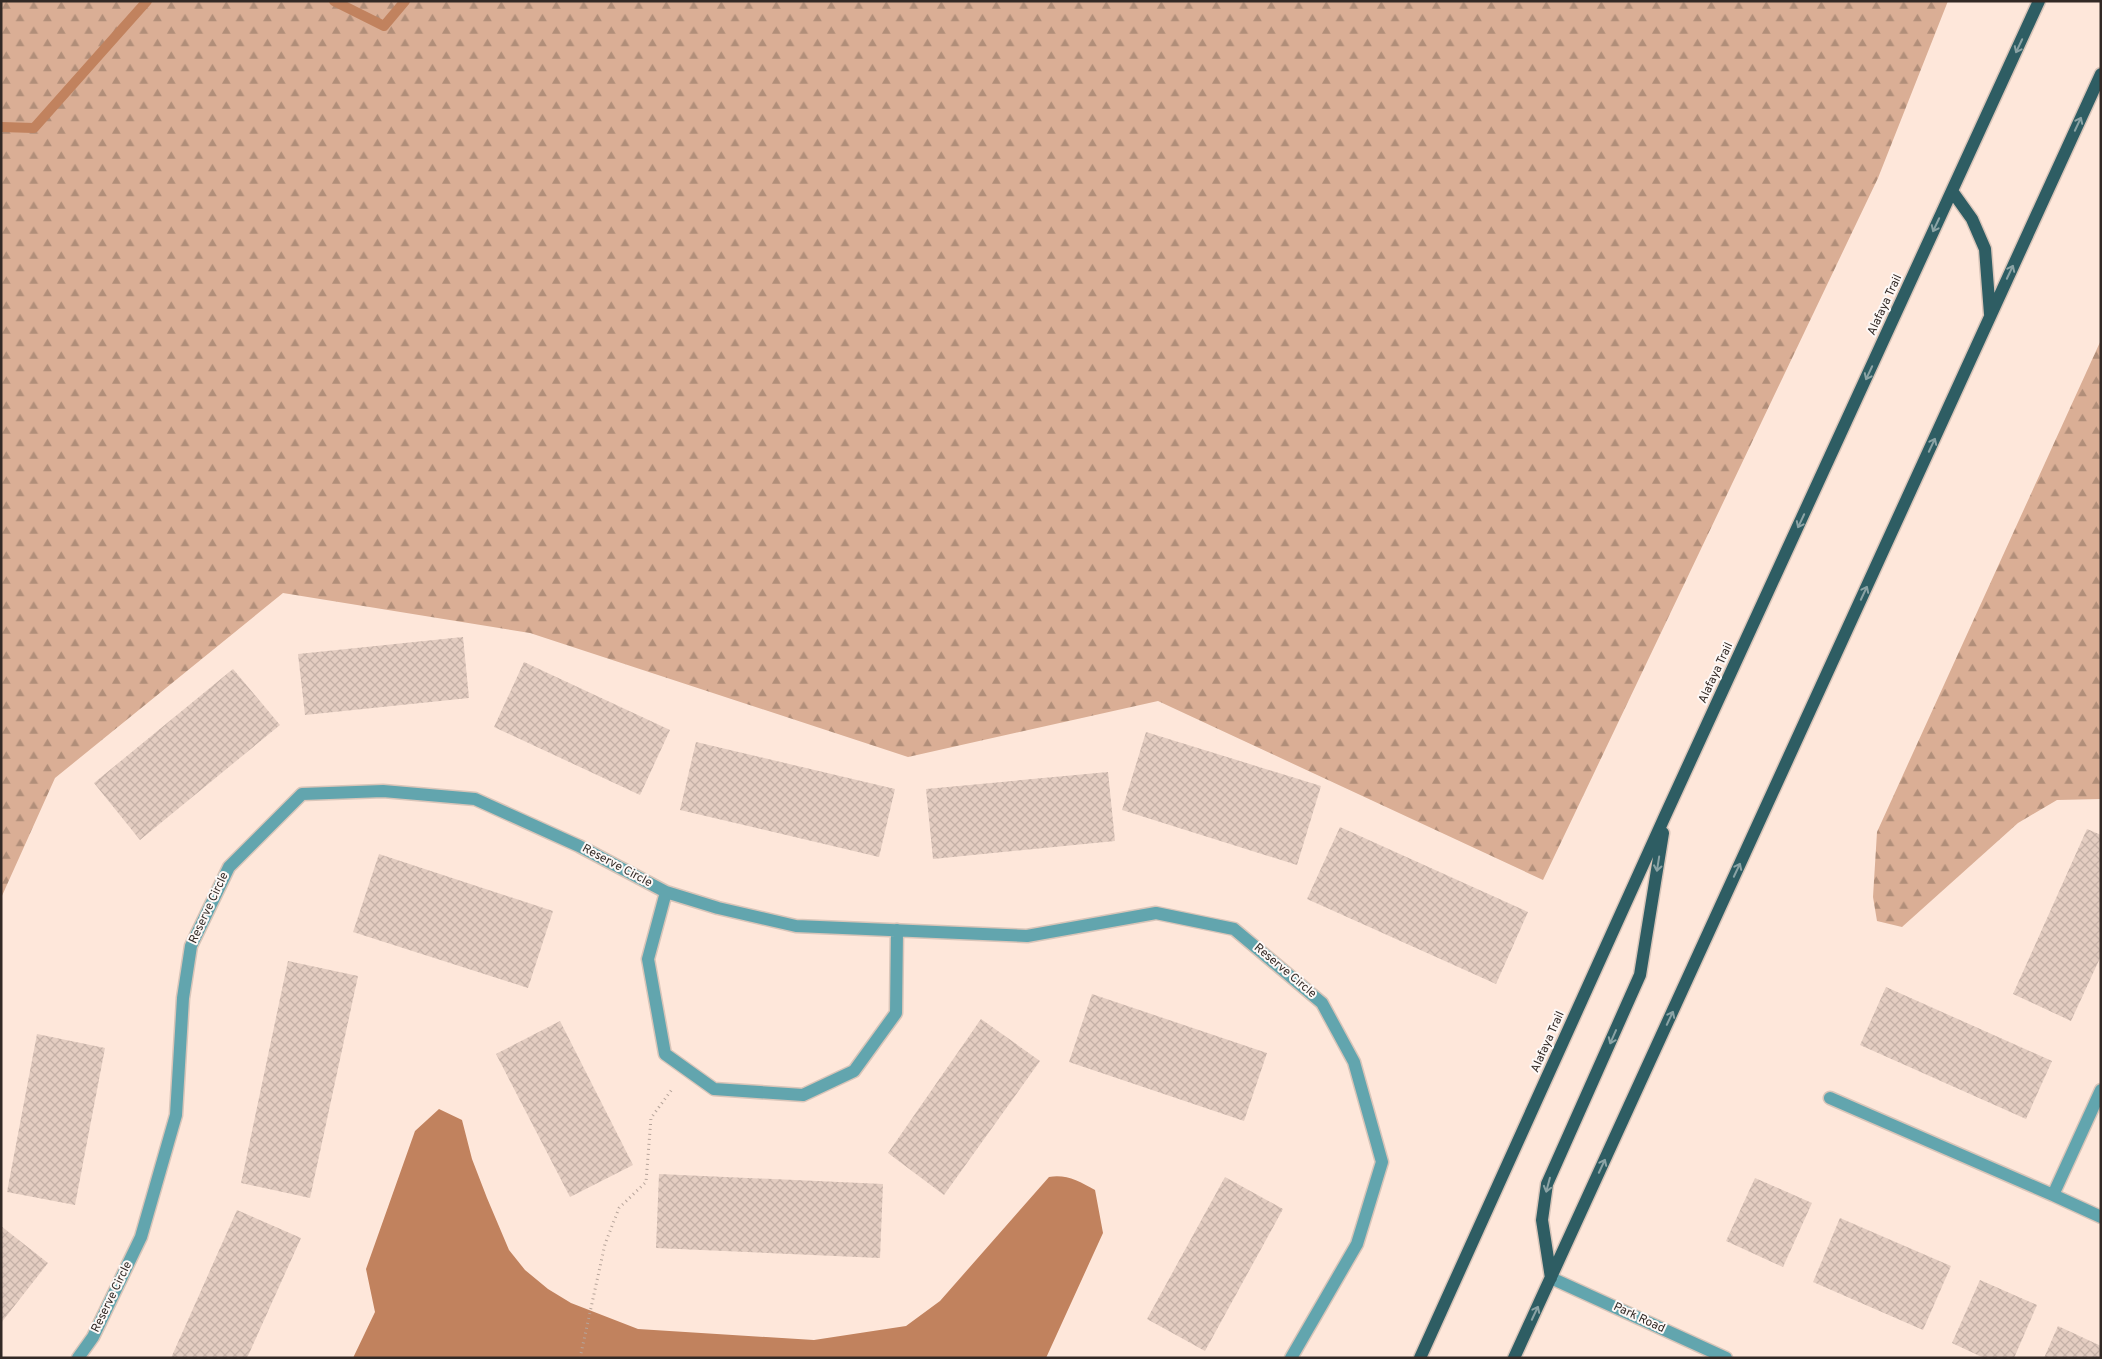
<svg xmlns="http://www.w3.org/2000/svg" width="2102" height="1359" viewBox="0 0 2102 1359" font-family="Overpass,sans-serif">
  <defs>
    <pattern id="forest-firs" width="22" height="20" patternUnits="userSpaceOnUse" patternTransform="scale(1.25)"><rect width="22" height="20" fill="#daae95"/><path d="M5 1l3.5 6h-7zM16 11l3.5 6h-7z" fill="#b18e79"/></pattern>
    <pattern id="building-cross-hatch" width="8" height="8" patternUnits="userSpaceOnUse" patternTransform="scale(1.25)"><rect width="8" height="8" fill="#e4cdc1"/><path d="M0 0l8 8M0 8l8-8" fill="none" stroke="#c4b0a6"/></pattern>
  </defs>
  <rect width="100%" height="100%" fill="#fee7da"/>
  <!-- forest -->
  <path fill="url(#forest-firs)" d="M1,1H1948L1878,178L1543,880L1158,701L908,757L530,633L283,593L55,778L1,898Z
    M2101,340V799L2057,800L2018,823L1902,927L1877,921L1873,897L1877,832Z"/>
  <!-- water -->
  <path fill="#c1825e" d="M439,1109L462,1120L472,1159L487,1198L509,1250L525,1270L548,1289L571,1303L638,1329L814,1340L906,1326L940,1301L1049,1177C1066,1174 1079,1181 1095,1190L1103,1233L1046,1358H353L375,1312L366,1269L415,1131Z"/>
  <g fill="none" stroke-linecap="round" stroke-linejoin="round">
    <!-- stream -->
    <path stroke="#c1825e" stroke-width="10" d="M334,1L384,26L405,1
      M1,127L34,128L147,1"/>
  </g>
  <!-- building -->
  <path fill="url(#building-cross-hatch)" d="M463,637L469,698L305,715L298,654Z
    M524,662L670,730L640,795L494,727Z
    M233,669L280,725L140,840L94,783Z
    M1146,732L1321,786L1297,865L1122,810Z
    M696,742L895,789L879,857L680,810Z
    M1108,772L1115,841L933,859L926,789Z
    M1340,827L1528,912L1496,984L1307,899Z
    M2087,829L2101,835V956L2071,1021L2013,994Z
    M379,854L553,911L528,988L353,932Z
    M288,961L358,976L310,1198L241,1183Z
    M1886,987L2052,1061L2026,1119L1860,1045Z
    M1092,994L1267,1053L1244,1121L1069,1062Z
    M981,1019L1040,1061L944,1195L888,1153Z
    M560,1021L633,1165L570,1197L496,1054Z
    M37,1034L105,1048L75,1205L7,1192Z
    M659,1174L883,1184L880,1258L656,1248Z
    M1225,1177L1283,1209L1205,1351L1147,1319Z
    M1755,1178L1812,1203L1783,1267L1726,1241Z
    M237,1210L301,1238L247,1358H171Z
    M1840,1218L1951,1266L1923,1330L1813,1282Z
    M1,1226L48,1263L1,1323Z
    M1980,1280L2037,1305L2014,1358H1984L1952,1343Z
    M2058,1326L2101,1346V1358H2044Z"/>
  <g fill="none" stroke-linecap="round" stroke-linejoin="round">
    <defs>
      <path id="minor" d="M666,892L648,959L665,1054L714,1089L803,1095L854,1071L896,1013L897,930
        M2101,1090L2053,1195L2101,1217
        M1830,1098L2053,1195
        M1551,1278L1726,1358
        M78,1358L93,1337L141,1237L176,1115L183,998L191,946L229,867L302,794L383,791L475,799L579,846L666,892L718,908L796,926L1027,936L1156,913L1234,929L1322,1003L1354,1062L1382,1162L1357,1244L1291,1358"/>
      <path id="primary" d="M1952,191L1972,219L1985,249L1990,314
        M1551,1278L1542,1220L1547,1184L1640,975L1663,833
        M1420,1358L1665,816L2039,1
        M1514,1358L2101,74"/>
    </defs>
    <!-- minor casing -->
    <use href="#minor" stroke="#d9c5b9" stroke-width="15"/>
    <!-- primary casing -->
    <use href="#primary" stroke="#d9c5b9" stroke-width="15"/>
    <!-- path -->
    <path stroke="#b6a49a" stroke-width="3" stroke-dasharray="1 4" stroke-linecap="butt" d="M580,1358L605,1244L619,1208L646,1182L651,1118L673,1088"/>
    <!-- minor -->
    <use href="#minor" stroke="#62a5ae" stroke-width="12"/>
    <!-- primary -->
    <use href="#primary" stroke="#2e5d63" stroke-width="12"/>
  </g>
  <!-- one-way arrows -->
  <defs><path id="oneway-shaft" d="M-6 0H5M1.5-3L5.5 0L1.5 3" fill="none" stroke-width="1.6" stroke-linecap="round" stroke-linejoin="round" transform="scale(1.25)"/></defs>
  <g stroke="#8ba3a5">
    <use href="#oneway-shaft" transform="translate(2019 46) rotate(115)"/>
    <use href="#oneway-shaft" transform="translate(2078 124) rotate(-65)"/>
    <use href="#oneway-shaft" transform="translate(1936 225) rotate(115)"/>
    <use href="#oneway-shaft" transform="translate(2010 272) rotate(-65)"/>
    <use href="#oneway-shaft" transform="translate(1869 373) rotate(115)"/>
    <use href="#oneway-shaft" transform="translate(1932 445) rotate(-65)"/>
    <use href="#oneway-shaft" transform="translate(1801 521) rotate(115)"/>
    <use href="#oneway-shaft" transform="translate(1864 593) rotate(-65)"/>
    <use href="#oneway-shaft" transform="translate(1658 864) rotate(99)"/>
    <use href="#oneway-shaft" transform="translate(1737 870) rotate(-65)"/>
    <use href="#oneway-shaft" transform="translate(1670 1018) rotate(-65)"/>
    <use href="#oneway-shaft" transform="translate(1613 1037) rotate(114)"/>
    <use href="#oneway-shaft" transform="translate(1602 1166) rotate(-65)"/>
    <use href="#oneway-shaft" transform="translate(1548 1185) rotate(105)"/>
    <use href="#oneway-shaft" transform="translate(1535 1313) rotate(-65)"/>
  </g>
  <g text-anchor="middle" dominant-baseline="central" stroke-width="4" stroke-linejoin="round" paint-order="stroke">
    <!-- street labels -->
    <g font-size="12" fill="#322925" stroke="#fdf8f6">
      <text transform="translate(1885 305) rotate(-65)">Alafaya Trail</text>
      <text transform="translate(1716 673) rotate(-65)">Alafaya Trail</text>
      <text transform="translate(617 866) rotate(28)">Reserve Circle</text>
      <text transform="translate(209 908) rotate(-65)">Reserve Circle</text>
      <text transform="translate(1285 971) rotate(40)">Reserve Circle</text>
      <text transform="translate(1548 1042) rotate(-66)">Alafaya Trail</text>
      <text transform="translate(112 1297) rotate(-64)">Reserve Circle</text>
      <text transform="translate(1639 1318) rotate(25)">Park Road</text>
    </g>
  </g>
  <!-- border -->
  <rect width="2102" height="1359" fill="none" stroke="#322925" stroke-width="5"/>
</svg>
